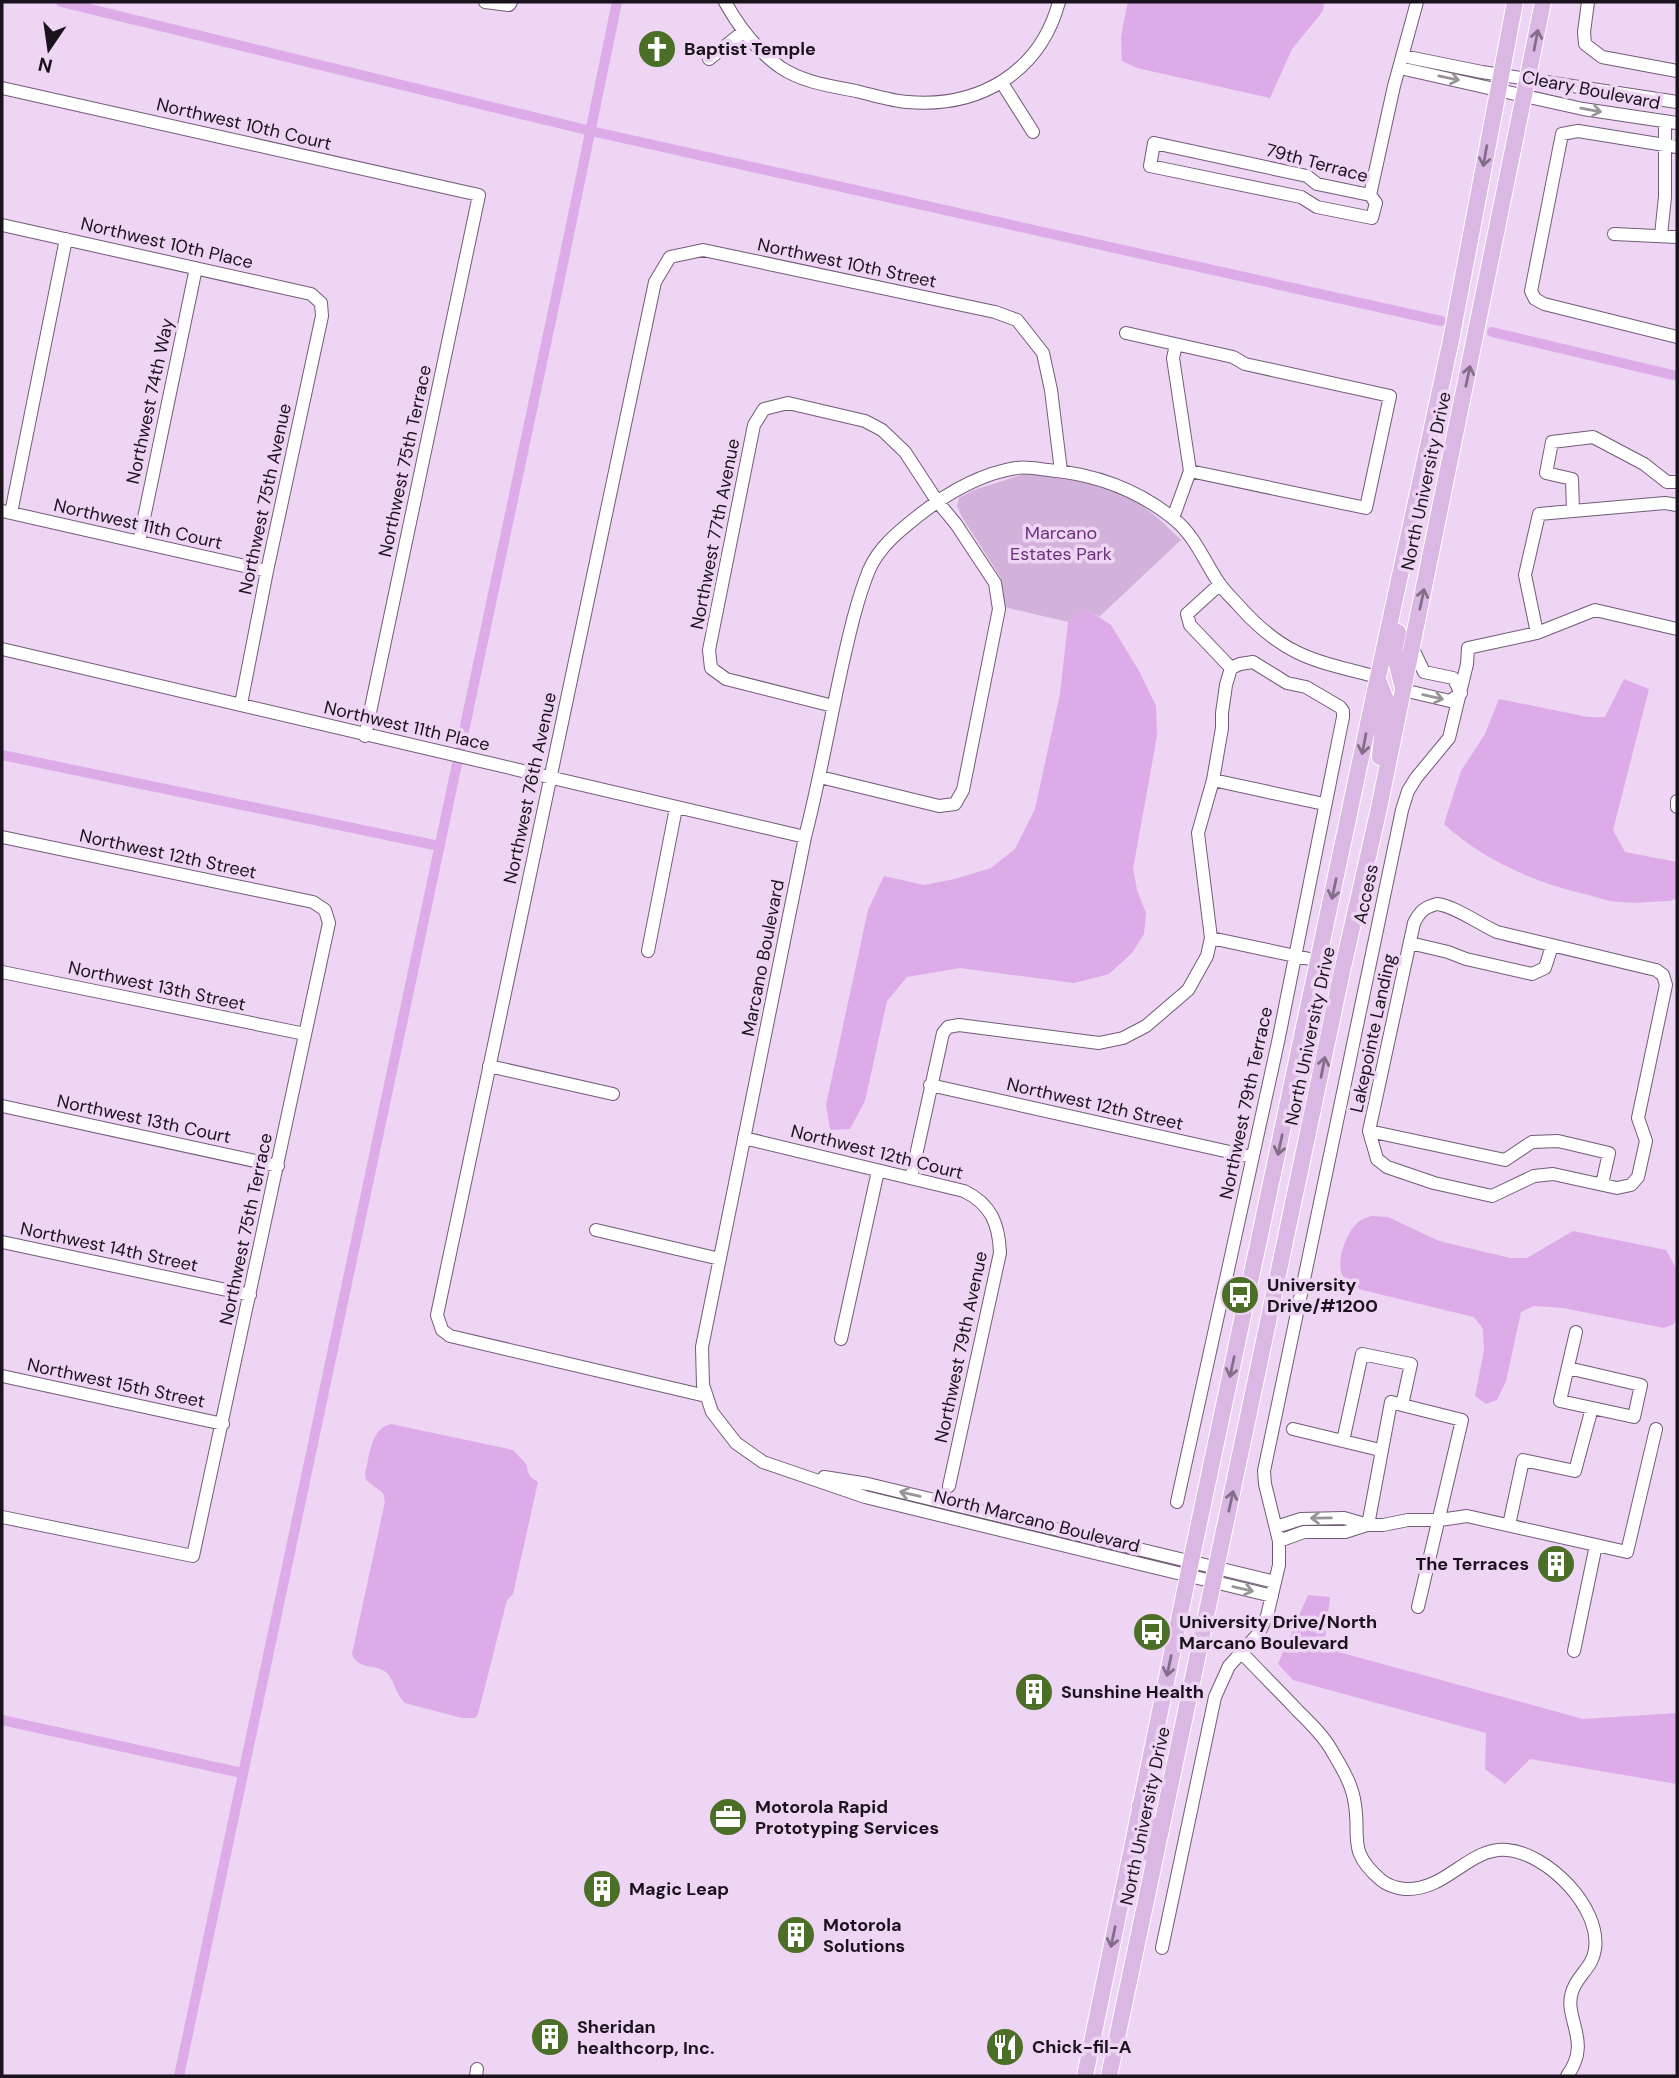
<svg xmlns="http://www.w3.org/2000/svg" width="1679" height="2078" viewBox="0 0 1679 2078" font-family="'DM Sans',sans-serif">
  <rect width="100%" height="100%" fill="#edd5f3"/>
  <!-- green -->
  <path fill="#d2b2da" d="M1024,474H1071L1128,494L1159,519L1181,540L1099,617L1086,609L1068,622L1004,607L1001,578L962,517L957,506L959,498L974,490Z"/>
  <!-- water -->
  <path fill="#dcabe8" d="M1128,2H1324L1323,11L1292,49L1270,98L1137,68L1122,61L1121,36Z
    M1086,609L1111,625L1139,671L1156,706L1157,736L1133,869L1137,890L1146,913L1144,934L1132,953L1109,974L1074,983L960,968L907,977L887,1001L865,1101L850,1129L830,1130L826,1105L868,910L884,876L924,885L955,879L991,868L1015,849L1035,809L1060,694L1068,622Z
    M1624,679L1649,689L1613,830L1625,852L1677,862V898L1670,901C1654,901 1637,904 1621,902C1610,902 1599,898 1589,895C1536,883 1484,861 1444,824L1461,771L1485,734L1499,699L1588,717H1605Z
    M1372,1216L1388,1217L1439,1241L1510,1258H1527L1573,1231L1666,1250L1677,1270V1317L1674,1324L1664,1328L1563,1308L1534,1306L1521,1312L1506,1381L1497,1400L1486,1404L1475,1396L1484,1351L1483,1329L1474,1317L1362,1290C1356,1287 1347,1284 1343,1277C1335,1261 1347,1229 1361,1220C1364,1218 1368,1217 1372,1216Z
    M391,1424L513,1450L527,1465C527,1474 531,1478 538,1482L513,1594L507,1600L478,1714L475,1718H462L405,1703C396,1695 395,1682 387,1673C376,1663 358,1671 352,1654L385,1502L383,1493L366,1480L365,1474C370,1455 370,1429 391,1424Z
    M1308,1595L1330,1597L1324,1648L1583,1719L1677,1713V1784L1530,1759L1505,1784L1485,1769L1486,1733L1293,1680L1278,1664Z"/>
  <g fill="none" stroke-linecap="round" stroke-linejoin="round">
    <!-- canal -->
    <path stroke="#dcabe8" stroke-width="10" d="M61,2L591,131L1441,321
      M1492,332L1677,376
      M2,755L439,846
      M2,1720L242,1773
      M179,2076L561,273L617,2"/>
    <defs>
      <path id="minor" d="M485,2L509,5L511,2
        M725,2C739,27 755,49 780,67C802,82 830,86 856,91C873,95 891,101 908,102C980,108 1040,72 1059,2
        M1588,2L1584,32L1585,44L1602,57L1677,71
        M1403,56L1482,72L1677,102
        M709,59L743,32
        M1400,68L1583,109L1677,123
        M1002,83L1033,132
        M2,88L479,195L365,736
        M1154,143L1307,176L1317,184L1370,195L1376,203L1372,218L1317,207L1301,197L1150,166Z
        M1677,147L1578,131L1562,134L1531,291L1535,299L1544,304L1677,337
        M1370,195L1394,86L1417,2
        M2,225L311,294L321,303L322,316L267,571L241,704
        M1614,234L1677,237
        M1661,235L1665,197V122
        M1126,333L1233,357L1245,364L1390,396L1366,508L1190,471
        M2,511L267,571
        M1573,511L1665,503L1677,505
        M11,513L66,239
        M1173,518L1190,471L1173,358L1176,345
        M139,542L196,268
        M1220,584L1187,614L1190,625L1231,668
        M1537,633L1525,575L1539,514L1573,511L1572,479L1546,473L1552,442L1593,437L1644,464L1667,482H1677
        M2,649L805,837
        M1403,690L1450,701L1461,693L1453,678L1424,672L1412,647
        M820,777L939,806L955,804L963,790L999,609L995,583L956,524L937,501L905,452L882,430L865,421L788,403L764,409L754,425L709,650L711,668L726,679L833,706
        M1213,780L1324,804
        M1677,801V807
        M2,837L313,902L325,910L329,923L193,1556L2,1517
        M1437,904C1455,906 1479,924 1497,932L1656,970L1663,975L1666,985L1638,1118L1646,1141L1638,1177L1631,1185L1617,1188L1553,1174L1534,1176L1492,1196L1434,1183L1387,1167L1377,1159L1369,1131L1414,923C1420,911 1425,907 1437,904Z
        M1211,938L1319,961
        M1410,943L1448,952L1466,959L1532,974L1545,968L1552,946
        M648,951L676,808
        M2,972L305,1034
        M489,1066L613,1094
        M930,1085L1252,1157
        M2,1106L278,1166
        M1369,1131L1505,1160L1532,1142L1558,1141L1609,1153L1602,1184
        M744,1138L964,1191C991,1204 999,1224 1000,1253L949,1486
        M911,1178L943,1033L948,1027L959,1025L1099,1043L1123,1038L1146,1026L1188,990L1207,956L1211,938L1198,833L1213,780L1222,728V713L1226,685L1231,668
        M596,1230L720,1259
        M2,1242L250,1295
        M841,1339L878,1171
        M1568,1368L1641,1385L1634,1417L1560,1401L1576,1332
        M2,1376L223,1424
        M706,1396L450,1336L442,1330L437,1315L655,282L670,257L703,250L995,312L1017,320L1043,353L1051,390L1061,471
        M1293,1429L1380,1450
        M1343,1441L1362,1354L1411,1364L1402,1405L1462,1420L1418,1607
        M824,1477L868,1484L1275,1582
        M1177,1502L1278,1042L1343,717V711L1340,707L1306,687L1287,683L1253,662L1240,664L1231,668
        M1368,1525L1391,1402L1402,1405
        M1509,1525L1523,1460L1575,1471L1592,1408
        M1276,1527L1301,1519L1344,1518L1368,1525H1383L1408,1520H1440L1467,1516L1627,1552L1656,1429
        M1279,1541L1304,1532H1345L1367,1525
        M1272,1596L865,1497L763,1462L736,1443L712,1412L703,1385L702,1347L805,837C820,779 830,720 843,662C850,631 857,600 869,570C879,547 899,531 918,516C947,493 979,474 1016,468C1026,466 1038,469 1048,470C1094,474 1137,489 1174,519C1195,536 1204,561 1219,583C1225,592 1233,599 1240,607C1285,657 1315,661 1378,677
        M1574,1651L1596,1545
        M1242,1653C1260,1672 1279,1691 1297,1710C1309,1722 1324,1736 1332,1751C1340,1765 1351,1782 1354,1799C1362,1837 1345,1849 1381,1880C1388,1886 1396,1888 1405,1889C1447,1891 1468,1847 1507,1850C1547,1853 1601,1907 1595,1949C1593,1965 1582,1972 1575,1985C1558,2016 1595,2038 1567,2076
        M1162,1948L1215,1697L1229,1666L1259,1633L1267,1616L1279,1565V1541L1265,1484L1264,1471L1402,810L1408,791L1416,778L1449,738L1467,664L1468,648L1537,633L1595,610L1677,629
        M476,2076L477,2069"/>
      <path id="major" d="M1398,632L1394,651L1402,685
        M1378,680L1386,700L1380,757
        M1140,1805L1148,1823L1151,1855
        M1085,2076L1191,1561L1378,677L1451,340L1515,2
        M1109,2076L1341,976L1379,808L1543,2"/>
    </defs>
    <!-- minor casing -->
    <use href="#minor" stroke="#715c76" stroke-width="14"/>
    <!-- major casing -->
    <use href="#major" stroke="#fff" stroke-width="18"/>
    <!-- minor -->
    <use href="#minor" stroke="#fff" stroke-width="12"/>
    <!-- major -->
    <use href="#major" stroke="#dab8e3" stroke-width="16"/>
  </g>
  <!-- one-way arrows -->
  <defs><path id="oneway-shaft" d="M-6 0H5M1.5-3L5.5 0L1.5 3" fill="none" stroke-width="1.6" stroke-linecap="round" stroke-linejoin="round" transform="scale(1.75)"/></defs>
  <g stroke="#846d89">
    <use href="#oneway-shaft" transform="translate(1536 40) rotate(-79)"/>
    <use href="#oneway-shaft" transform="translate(1485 156) rotate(100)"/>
    <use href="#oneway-shaft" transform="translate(1468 376) rotate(-78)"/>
    <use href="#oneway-shaft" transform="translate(1422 599) rotate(-78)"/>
    <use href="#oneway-shaft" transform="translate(1364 744) rotate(101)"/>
    <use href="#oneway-shaft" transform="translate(1334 889) rotate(102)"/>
    <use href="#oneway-shaft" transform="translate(1323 1067) rotate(-79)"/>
    <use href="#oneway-shaft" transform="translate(1280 1145) rotate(102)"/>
    <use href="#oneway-shaft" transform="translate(1232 1367) rotate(102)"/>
    <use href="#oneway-shaft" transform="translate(1231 1501) rotate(-78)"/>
    <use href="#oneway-shaft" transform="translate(1169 1666) rotate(102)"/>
    <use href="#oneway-shaft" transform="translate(1113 1937) rotate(102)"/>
  </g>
  <g stroke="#989499">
    <use href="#oneway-shaft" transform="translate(1449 78) rotate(12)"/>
    <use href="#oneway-shaft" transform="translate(1591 110) rotate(10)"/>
    <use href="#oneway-shaft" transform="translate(1433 697) rotate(13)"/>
    <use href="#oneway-shaft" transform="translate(910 1494) rotate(-167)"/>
    <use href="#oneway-shaft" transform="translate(1321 1518) rotate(179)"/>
    <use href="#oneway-shaft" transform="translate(1243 1589) rotate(13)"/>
  </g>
  <!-- icons -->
  <defs>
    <symbol id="church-disc" viewBox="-11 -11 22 22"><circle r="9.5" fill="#4c6f28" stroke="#edd5f3"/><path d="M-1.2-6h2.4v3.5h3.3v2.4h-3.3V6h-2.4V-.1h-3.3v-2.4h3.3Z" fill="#fff"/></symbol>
    <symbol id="bus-disc" viewBox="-11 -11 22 22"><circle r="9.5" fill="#4c6f28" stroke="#edd5f3"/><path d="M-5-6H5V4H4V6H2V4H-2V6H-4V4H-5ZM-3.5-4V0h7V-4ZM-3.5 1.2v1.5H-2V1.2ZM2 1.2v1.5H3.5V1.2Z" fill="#fff"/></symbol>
    <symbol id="building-disc" viewBox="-11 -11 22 22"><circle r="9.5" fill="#4c6f28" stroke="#edd5f3"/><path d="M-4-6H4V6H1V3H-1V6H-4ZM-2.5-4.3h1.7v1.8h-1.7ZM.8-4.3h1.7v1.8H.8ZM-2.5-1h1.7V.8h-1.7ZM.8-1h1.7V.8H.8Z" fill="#fff"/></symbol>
    <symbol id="office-disc" viewBox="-11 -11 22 22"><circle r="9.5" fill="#4c6f28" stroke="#edd5f3"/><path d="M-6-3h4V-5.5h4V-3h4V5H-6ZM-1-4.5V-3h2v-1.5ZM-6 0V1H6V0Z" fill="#fff"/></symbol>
    <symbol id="restaurant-disc" viewBox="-11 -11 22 22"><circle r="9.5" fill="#4c6f28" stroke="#edd5f3"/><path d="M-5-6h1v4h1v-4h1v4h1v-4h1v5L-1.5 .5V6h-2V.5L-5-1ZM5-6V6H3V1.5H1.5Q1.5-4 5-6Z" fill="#fff"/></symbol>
  </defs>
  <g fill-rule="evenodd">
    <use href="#church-disc" x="635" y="27" width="44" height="44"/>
    <use href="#bus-disc" x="1218" y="1273" width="44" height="44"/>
    <use href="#building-disc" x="1534" y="1542" width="44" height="44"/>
    <use href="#bus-disc" x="1130" y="1610" width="44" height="44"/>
    <use href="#building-disc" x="1012" y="1670" width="44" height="44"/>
    <use href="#office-disc" x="706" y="1795" width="44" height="44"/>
    <use href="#building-disc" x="580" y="1867" width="44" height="44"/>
    <use href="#building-disc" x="774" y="1913" width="44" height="44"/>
    <use href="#building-disc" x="528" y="2015" width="44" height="44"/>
    <use href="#restaurant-disc" x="983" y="2025" width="44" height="44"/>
  </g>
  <g text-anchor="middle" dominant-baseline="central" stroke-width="7" stroke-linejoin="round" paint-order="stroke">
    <!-- poi labels -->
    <g font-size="18" font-weight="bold" fill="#1a121c" stroke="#edd5f3" text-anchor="start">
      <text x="684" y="49">Baptist Temple</text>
      <text x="1267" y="1285">University<tspan x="1267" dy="21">Drive/#1200</tspan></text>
      <text x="1529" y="1564" text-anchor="end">The Terraces</text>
      <text x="1179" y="1622">University Drive/North<tspan x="1179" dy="21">Marcano Boulevard</tspan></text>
      <text x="1061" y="1692">Sunshine Health</text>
      <text x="755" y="1807">Motorola Rapid<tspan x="755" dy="21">Prototyping Services</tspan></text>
      <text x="629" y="1889">Magic Leap</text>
      <text x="823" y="1925">Motorola<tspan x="823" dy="21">Solutions</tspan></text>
      <text x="577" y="2027">Sheridan<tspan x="577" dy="21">healthcorp, Inc.</tspan></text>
      <text x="1032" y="2047">Chick-fil-A</text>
    </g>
    <!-- street labels -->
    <g font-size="18" fill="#1a121c" stroke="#edd5f3">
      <text transform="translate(1591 90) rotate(11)">Cleary Boulevard</text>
      <text transform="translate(244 124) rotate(13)">Northwest 10th Court</text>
      <text transform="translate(1317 163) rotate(15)">79th Terrace</text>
      <text transform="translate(167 243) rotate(13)">Northwest 10th Place</text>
      <text transform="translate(847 263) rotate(12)">Northwest 10th Street</text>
      <text transform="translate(150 401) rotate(-78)">Northwest 74th Way</text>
      <text transform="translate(405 461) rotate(-78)">Northwest 75th Terrace</text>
      <text transform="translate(1426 481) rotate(-78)">North University Drive</text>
      <text transform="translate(265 499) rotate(-78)">Northwest 75th Avenue</text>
      <text transform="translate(138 524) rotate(13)">Northwest 11th Court</text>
      <text transform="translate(715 534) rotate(-79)">Northwest 77th Avenue</text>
      <text transform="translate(407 726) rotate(13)">Northwest 11th Place</text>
      <text transform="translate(530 788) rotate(-78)">Northwest 76th Avenue</text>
      <text transform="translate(168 854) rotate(12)">Northwest 12th Street</text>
      <text transform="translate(1366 894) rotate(-78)">Access</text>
      <text transform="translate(763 958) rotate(-79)">Marcano Boulevard</text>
      <text transform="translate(157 986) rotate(12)">Northwest 13th Street</text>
      <text transform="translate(1373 1033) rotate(-78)">Lakepointe Landing</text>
      <text transform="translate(1310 1036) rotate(-78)">North University Drive</text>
      <text transform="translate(1246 1103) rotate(-78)">Northwest 79th Terrace</text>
      <text transform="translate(1095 1104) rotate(13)">Northwest 12th Street</text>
      <text transform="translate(144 1119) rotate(12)">Northwest 13th Court</text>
      <text transform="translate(877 1152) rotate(14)">Northwest 12th Court</text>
      <text transform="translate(246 1229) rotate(-78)">Northwest 75th Terrace</text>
      <text transform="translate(109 1247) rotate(12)">Northwest 14th Street</text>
      <text transform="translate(961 1347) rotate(-78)">Northwest 79th Avenue</text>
      <text transform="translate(116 1383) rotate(12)">Northwest 15th Street</text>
      <text transform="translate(1037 1521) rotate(14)">North Marcano Boulevard</text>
      <text transform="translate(1145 1816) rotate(-78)">North University Drive</text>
    </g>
    <!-- park labels -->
    <g font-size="18" fill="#6c3279" stroke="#edd5f3">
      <text x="1061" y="533">Marcano<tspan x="1061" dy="21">Estates Park</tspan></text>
    </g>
  </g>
  <!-- border -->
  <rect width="1679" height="2078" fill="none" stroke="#1a121c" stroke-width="7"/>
  <!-- north arrow -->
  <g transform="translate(49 49) rotate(193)" stroke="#edd5f3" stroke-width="5" paint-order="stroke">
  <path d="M0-5L12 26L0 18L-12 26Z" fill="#1a121c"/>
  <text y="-10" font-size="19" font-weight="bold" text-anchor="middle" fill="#1a121c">N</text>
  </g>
</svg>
